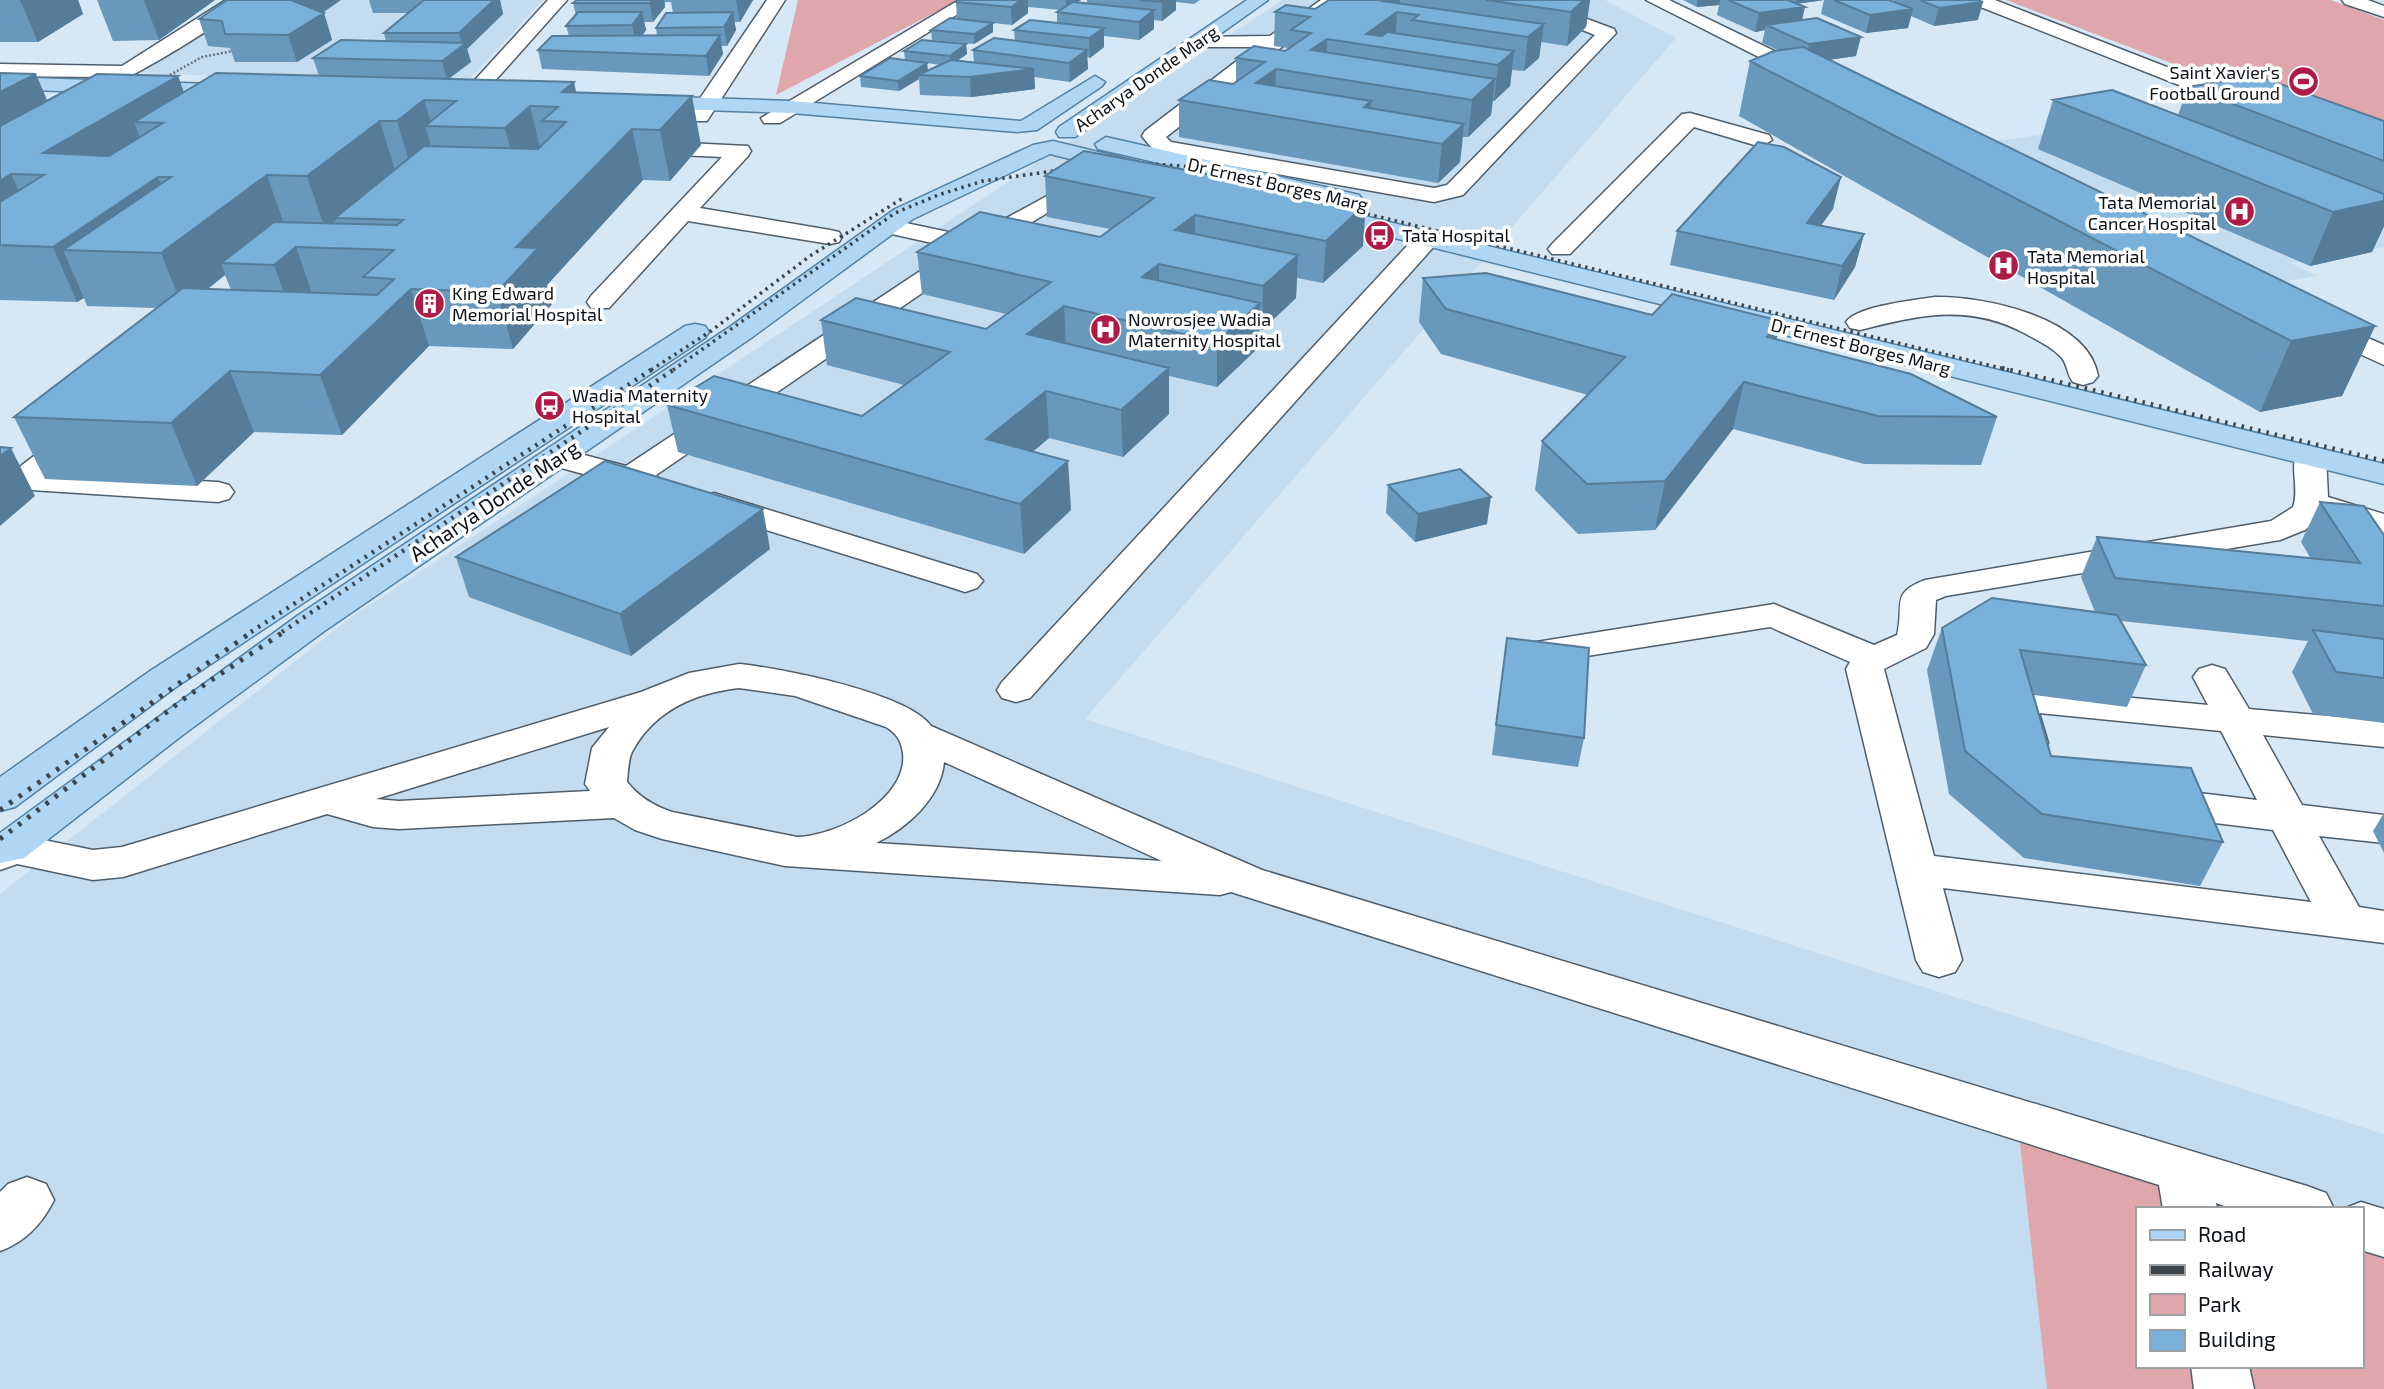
<svg xmlns="http://www.w3.org/2000/svg" width="2384" height="1389" viewBox="0 0 2384 1389" font-family="'Exo 2',sans-serif">
  <rect width="100%" height="100%" fill="#d6e8f6"/>
  <!-- built -->
  <path fill="#c3dcef" fill-rule="evenodd" d="M252,0H543L463,86L140,73Z
    M1282,0H1605L1676,38L1085,719L2384,1134V1389H0V894L349,619ZM2137,1209H2361V1366H2137Z
    M2061,132L2384,178V247L2291,263L2317,276L2247,288L1962,146Z"/>
  <!-- green -->
  <path fill="#dfa6ac" d="M798,0H959L776,95Z
    M2006,0H2331L2384,20V144Z
    M2018,1124L2259,1209H2137V1366H2361V1245L2384,1253V1389H2047Z"/>
  <g fill="none" stroke-linecap="round" stroke-linejoin="round">
    <defs>
      <path id="minor" d="M226,0H247C232,20 88,106 68,101L65,97L96,77L0,76V64L122,66Z
        M548,0H567L477,101H463L460,97L463,93Z
        M767,0H785L707,121H691L688,116Z
        M959,0H981L780,123H764L761,118Z
        M1321,0H1342L1166,137L1171,142L1434,188L1447,185L1595,35L1575,27L1529,20L1526,16L1529,12L1579,16L1614,29L1616,33L1463,195L1434,202L1164,154C1154,151 1148,144 1142,136L1145,131L1255,47H1200L1193,45L1190,41L1193,37L1270,36Z
        M1646,0H1669L1820,73L1823,77L1813,83L1806,81Z
        M1970,0H1995L2254,101L2257,105L2247,111L2240,109L1973,4Z
        M2342,0H2368L2384,6V17L2345,4Z
        M1690,113L1769,135L1772,140L1761,147L1694,127L1570,254H1552L1548,249L1552,244L1682,114Z
        M646,141L748,146L751,151L748,156L700,208L830,230L839,232L842,237L839,242L830,244L688,221L609,308H591L587,302L591,296L722,157L638,153L635,148Z
        M1056,191L1064,193L1068,198L1064,203L985,250L656,475L662,482L657,489L646,492L636,489C619,500 607,512 586,507L582,500L605,480L547,464L542,457L547,450L558,448L626,466L955,248L878,231L875,226L878,221L887,219L972,237Z
        M1428,231L1437,233L1440,238L1437,243L1030,698L1016,702L1002,698L997,690L1002,682L1419,233Z
        M1935,297C1983,296 2088,317 2098,376L2093,382L2083,385L2073,382C2067,375 2068,366 2062,358C2052,347 2039,341 2026,334C1969,303 1919,315 1860,330L1850,328L1846,322C1857,306 1915,300 1935,297Z
        M2317,316L2384,345V365L2307,330L2303,324L2307,318Z
        M80,427L91,429L95,436L51,474L218,482L229,485L234,492L229,499L218,502L0,488V474L13,472L69,429Z
        M2310,447L2321,449L2326,456L2328,497L2384,514V537L2321,515L2305,530L2280,540L1946,596L1936,600L1934,634L1926,648L1884,669L1934,856L2311,902L2273,830L2157,816L2142,812L2136,802L2142,792L2157,788L2257,800L2221,731L2039,713L2048,743L2042,752L2028,756L2014,752L1999,714L2011,695L2037,689L2208,705L2193,677L2199,669L2212,665L2225,669L2249,709L2384,721V747L2263,735L2302,805L2384,815V843L2319,836L2359,907L2384,911V943L1943,888L1962,960L1955,972L1939,977L1923,972L1916,960L1846,669L1850,662L1770,627L1530,665L1517,662L1511,654L1517,646L1530,643L1774,604L1874,645L1897,635C1905,604 1889,594 1925,580L2271,521L2293,507C2300,488 2288,465 2299,449Z
        M714,493L977,574L983,581L977,588L965,592L953,588L702,510L698,503L702,496Z
        M739,664C780,668 908,693 931,726L1262,870L2307,1186L2326,1193L2334,1209H2233L2216,1203L2217,1209H2163L2159,1185L1231,892L1220,895L785,866L662,839L635,830L614,818L399,829L373,827L327,814L123,877L93,880L17,864L0,870V836L9,833L93,850L122,847L641,692L689,673ZM739,688L795,696L886,727C897,734 901,740 903,753C908,799 838,836 797,837L672,812C654,806 639,797 627,782C628,773 628,758 633,750C656,709 696,693 739,688ZM609,727L592,748L585,784L590,791L399,801L376,799ZM944,762L1162,861L876,843C907,828 941,798 944,762Z
        M27,1177L46,1184L54,1200C42,1224 25,1242 0,1251V1192L8,1184Z
        M2361,1202L2384,1209V1257L2361,1250V1209H2343Z
        M2191,1366H2249L2254,1389H2194Z"/>
      <path id="major" d="M1247,0H1268L1075,137H1059L1056,132L1059,127Z
        M1095,76L1105,82L1102,86L1037,130L1017,132L791,113L642,108L632,102L642,96L791,101L1021,121Z
        M0,77L242,85L252,91L242,97L0,89Z
        M1106,137L1351,193L1359,195L1363,200L1359,205L1351,207L1098,149L1095,144Z
        M1053,141L1139,162L1142,167L1131,174L1050,154L913,219L751,338L323,632L184,734L24,858L0,863V833L297,616L731,326L895,209L1033,145Z
        M1315,204L2384,464V484L1306,216L1303,211L1306,206Z
        M695,324L705,326L709,332L705,338L176,687L15,807L0,811V777L150,671L685,326Z"/>
    </defs>
    <!-- minor casing -->
    <use href="#minor" stroke="#4f5e6a" stroke-width="3"/>
    <!-- major casing -->
    <use href="#major" stroke="#5281a3" stroke-width="3"/>
    <!-- minor -->
    <use href="#minor" fill="#fff" fill-rule="evenodd"/>
    <!-- major -->
    <use href="#major" fill="#afd7f5" fill-rule="evenodd"/>
    <!-- rail-far3 -->
    <path stroke="#3c454c" stroke-width="2.5" stroke-dasharray="2 3.5" stroke-linecap="butt" d="M1112,161L1146,163"/>
    <!-- rail-far2 -->
    <path stroke="#3c454c" stroke-width="3.5" stroke-dasharray="2.5 4.5" stroke-linecap="butt" d="M1121,162L1212,168L1363,203
      M1347,209L2009,370
      M651,370L711,331L810,256L903,198
      M673,370L895,213L938,195L983,181L1075,168"/>
    <!-- rail-far1 -->
    <path stroke="#3c454c" stroke-width="4.5" stroke-dasharray="2.5 6" stroke-linecap="butt" d="M2002,368L2384,461
      M251,632L654,368
      M282,632L676,368"/>
    <!-- rail -->
    <path stroke="#3c454c" stroke-width="5" stroke-dasharray="3.5 8" stroke-linecap="butt" d="M0,810L253,631
      M0,839L189,695L285,631"/>
    <!-- path-bridge -->
    <path stroke="#69757e" stroke-width="2.5" stroke-dasharray="2 2" stroke-linecap="butt" d="M163,79L202,57L233,51"/>
  </g>
  <!-- wall -->
  <path fill="#6898bb" fill-rule="evenodd" d="M0,0H78L83,14L38,42H0Z
    M97,0H215L159,40L113,41Z
    M369,0H500L503,14L467,49L471,62L448,79L574,82L576,93L701,145L670,181L643,180L547,285L552,304L513,349L429,346L342,435L254,432L197,486L45,479L14,417L157,308L87,306L84,298L77,302L0,300V73L47,100L178,76L184,92L319,76L313,58L386,41L384,33L409,13H373ZM225,275L231,290L208,289Z
    M577,0H753L740,22H734L736,30L727,46H721L723,54L709,76L542,69L538,50L569,36L566,26L576,15L573,3ZM665,2H671L673,13L656,28L657,36H642L646,30L644,22H653L665,7Z
    M959,0H1081L1078,2L1087,3V0H1200L1194,4L1176,2V10L1162,21L1154,20V29L1139,40L1104,36V47L1090,58L1087,57L1088,69L1070,82L1034,77L1035,89L971,97L920,95L919,79L899,91L861,87L860,76L905,60L904,51L966,44L967,54L958,60L974,62L973,50L1015,41L1014,30L1057,23V12L1061,10L1028,7V13L1012,25L993,23V32L974,44L932,40L931,30L957,19L956,2ZM927,63L940,65L928,71Z
    M1329,0H1590L1586,27L1567,46L1541,42L1539,58L1524,71L1512,70L1510,86L1494,101H1493L1491,115L1468,137H1463L1460,162L1438,183L1179,137V100L1233,84L1236,82V58L1285,51L1288,48L1274,46L1275,12L1315,9Z
    M1683,0H1889L1893,2L1894,0H1977L1978,20L1934,26L1911,16L1908,28L1866,33L1821,14L1824,0L1797,4L1802,20L1856,56L1829,60L2375,326L2342,396L2260,412L1739,116L1750,61L1778,50L1762,43L1765,30L1755,32L1717,15L1719,5L1697,7Z
    M323,13H324L332,40L297,62H235L230,48L208,46L199,19Z
    M2188,87L2384,121V226L2372,252L2310,266L2038,149L2053,100L2178,115Z
    M1084,151L1363,246L1323,283L1297,278L1296,298L1262,330H1259V347L1217,387L1169,376V414L1123,457L1049,438L1032,452L1071,510L1024,554L678,452L667,405L862,416L904,385L827,365L821,320L986,329L1006,314L922,294L917,252L1100,237L1110,229L1047,217L1045,176Z
    M1833,209L1821,225L1864,234L1855,267L1834,300L1670,265L1677,231Z
    M1423,278L1652,315L1776,340L1997,417L1981,465L1864,464L1733,429L1655,530L1578,534L1535,490L1542,441L1588,395L1441,354L1419,322Z
    M1388,485L1487,524L1415,542L1386,513Z
    M2320,502L2384,535V723L2313,714L2292,672L2308,641L2121,621L2146,665L2127,707L2034,695L2051,756L2223,842L2200,886L2024,858L1949,794L1927,670L1942,628L2095,612L2081,577L2097,537L2311,559L2301,542Z
    M770,549L631,656L469,597L456,557Z
    M1507,638L1584,738L1578,767L1492,755Z
    M2384,813V853L2373,831Z"/>
  <!-- shaded-wall -->
  <path fill="#557c99" d="M20,0H78L83,14L38,42Z
    M144,0H215L159,40Z
    M295,0H341L308,23L324,13L332,40L297,62L288,35L293,1Z
    M494,0H500L503,14L467,49L471,62L447,80L442,61L462,45L459,33Z
    M653,0H664L665,7L653,22L650,3Z
    M736,0H753L740,22Z
    M1021,0H1028V13L1012,25L1011,7Z
    M1066,0H1081L1066,11Z
    M1165,0H1176V10L1162,21V2Z
    M1383,0H1400L1399,12H1397L1395,46L1366,34Z
    M1584,0H1590L1586,27L1567,46L1571,12Z
    M1698,0H1720L1719,5L1697,7Z
    M1796,0H1824L1795,4Z
    M1983,2L1978,20L1934,26L1939,8Z
    M1805,7L1801,25H1766L1765,30L1755,32L1759,13Z
    M1913,9L1908,28L1866,33L1870,15Z
    M1154,10V29L1139,40V22Z
    M642,12L646,30L636,44L632,25Z
    M733,12L736,30L727,46L724,27Z
    M993,23V32L974,44V34Z
    M1544,24L1539,58L1524,71L1528,37Z
    M1104,28V47L1090,58L1089,38Z
    M720,35L723,54L709,76L706,56Z
    M1861,37L1856,56L1805,63L1809,44Z
    M1327,39L1326,74L1311,50Z
    M966,44L967,54L950,66V56Z
    M1087,50L1088,69L1070,82L1069,63Z
    M1514,51L1510,86L1494,101L1498,65Z
    M927,63L928,73L918,75L919,79L899,91L898,81Z
    M1034,69L1035,89L971,97L970,77Z
    M1276,69L1275,105L1256,83Z
    M36,74L56,121L0,152V92Z
    M178,76L195,124L134,122L146,154L65,205L43,153Z
    M1495,79L1491,115L1468,137L1472,100Z
    M574,82L584,130L562,92Z
    M692,96L701,145L670,181L660,130Z
    M424,100L432,126H425L433,153L412,171L397,121Z
    M1371,101L1369,132L1364,107Z
    M530,106L542,156L518,178L505,128Z
    M380,121L395,171L335,218L336,220L325,229L307,176Z
    M1464,124L1460,162L1438,183L1442,144Z
    M632,129L643,180L547,285L552,304L513,349L497,292L516,247Z
    M11,174L35,227L0,245V181Z
    M267,175L285,227L221,263L225,275L183,308L161,253Z
    M158,177L179,229L63,250L84,298L77,302L53,247Z
    M1841,177L1833,209L1799,256L1807,223Z
    M2384,201V226L2372,252L2310,266L2333,212Z
    M1366,204L1363,246L1323,283L1326,241Z
    M1195,215V256L1175,230Z
    M1864,234L1855,267L1834,300L1842,266Z
    M296,247L315,302L294,321L274,265Z
    M1298,255L1296,298L1262,330L1263,286Z
    M1159,264V307L1142,277Z
    M411,289L429,346L342,435L320,375Z
    M1260,303L1259,347L1217,387V342Z
    M1064,306L1066,351L1027,334Z
    M1781,321L1770,366L1767,337Z
    M2375,326L2342,396L2260,412L2291,341Z
    M1169,368V414L1123,457L1121,410Z
    M230,371L254,432L197,486L171,423Z
    M1744,382L1733,429L1655,530L1665,481Z
    M1046,391L1049,438L991,487L986,439Z
    M11,448L35,496L0,526V456Z
    M1068,461L1071,510L1024,554L1020,504Z
    M1491,497L1487,524L1415,542L1418,514Z
    M763,509L770,549L631,656L620,614Z"/>
  <!-- building -->
  <path fill="#79b1da" stroke="#557c99" stroke-width="2" d="M227,0H295L293,1L324,13L288,35L225,34L222,21L199,19Z
    M424,0H494L459,33H384Z
    M577,0H653L650,3H573Z
    M959,0H1021L1011,7L956,2Z
    M1139,0H1165L1162,2Z
    M1329,0H1383L1382,1L1544,24L1528,37L1412,20L1419,15L1397,12L1366,34L1382,36L1387,32L1514,51L1498,65L1327,39L1311,50L1495,79L1472,100L1276,69L1256,83L1371,101L1364,107L1464,124L1442,144L1179,100L1209,80L1233,84L1265,62L1236,58L1254,46L1285,51L1311,33L1291,30L1310,17L1275,12L1286,5L1315,9Z
    M1486,0H1584L1571,12Z
    M1728,0H1788L1805,7L1759,13Z
    M1834,0H1889L1913,9L1870,15Z
    M1920,0H1977L1983,2L1939,8Z
    M1073,2L1154,10L1139,22L1057,12Z
    M578,12H642L632,25L566,26Z
    M733,12L724,27L656,28L666,13Z
    M950,18L993,23L974,34L931,30Z
    M1817,18L1861,37L1809,44L1766,25Z
    M1030,20L1104,28L1089,38L1014,30Z
    M720,35L706,56L538,50L552,36Z
    M994,38L1087,50L1069,63L973,50Z
    M341,40L466,43L442,61L313,58Z
    M922,40L966,44L950,56L904,51Z
    M1803,47L2375,326L2291,341L1750,61L1774,51Z
    M890,58L927,63L898,81L860,76Z
    M951,60L1034,69L970,77L918,75Z
    M0,73L36,74L0,92Z
    M216,73L574,82L562,92L692,96L660,130L632,129L516,247L538,248L497,292L411,289L320,375L230,371L171,423L14,417L183,288L377,295L394,279L363,277L394,250L296,247L274,265L221,263L274,222L397,225L403,220L335,218L424,146L538,149L566,122L542,121L558,107L530,106L505,128L425,126L456,101L424,100L397,121H380L307,176L267,175L161,253L63,250L171,177H158L53,247L0,245V202L44,175L11,174L0,181V126L97,74L178,76L43,153L109,156L163,123L134,122Z
    M2258,76L2384,121V161L2188,87Z
    M2112,90L2384,194V201L2333,212L2053,100Z
    M1758,142L1784,147L1841,177L1807,223L1864,234L1842,266L1677,231Z
    M1084,151L1366,204L1326,241L1195,215L1175,230L1298,255L1263,286L1159,264L1142,277L1260,303L1217,342L1064,306L1027,334L1169,368L1121,410L1046,391L986,439L1068,461L1020,504L667,405L714,376L862,416L950,352L821,320L856,298L986,329L1051,282L917,252L980,212L1100,237L1154,198L1045,176Z
    M1486,273L1652,315L1672,294L1781,321L1767,337L1911,374L1997,417L1878,416L1744,382L1665,481L1587,484L1542,441L1625,357L1446,309L1423,278Z
    M0,447L11,448L0,456Z
    M605,461L763,509L620,614L456,557Z
    M1460,469L1491,497L1418,514L1388,485Z
    M2320,502L2364,506L2384,535V606L2115,578L2097,537L2360,563Z
    M1992,598L2117,615L2146,665L2020,650L2051,756L2191,768L2223,842L2042,814L1965,751L1942,628Z
    M2313,630L2384,639V678L2336,672Z
    M1507,638L1589,648L1584,738L1496,725Z"/>
  <!-- icons -->
  <defs>
    <symbol id="stadium-disc" viewBox="-11 -11 22 22"><circle r="9.5" fill="#ae1b46" stroke="#fff"/><path d="M0-5a6.5 5 0 1 0 0 10a6.5 5 0 1 0 0-10ZM-3.5-1.8h7v3.6h-7Z" fill="#fff"/></symbol>
    <symbol id="hospital-disc" viewBox="-11 -11 22 22"><circle r="9.5" fill="#ae1b46" stroke="#fff"/><path d="M-5-5h3v3.5h4V-5h3V5h-3V1.5h-4V5h-3Z" fill="#fff"/></symbol>
    <symbol id="bus-disc" viewBox="-11 -11 22 22"><circle r="9.5" fill="#ae1b46" stroke="#fff"/><path d="M-5-6H5V4H4V6H2V4H-2V6H-4V4H-5ZM-3.5-4V0h7V-4ZM-3.5 1.2v1.5H-2V1.2ZM2 1.2v1.5H3.5V1.2Z" fill="#fff"/></symbol>
    <symbol id="building-disc" viewBox="-11 -11 22 22"><circle r="9.5" fill="#ae1b46" stroke="#fff"/><path d="M-4-6H4V6H1V3H-1V6H-4ZM-2.5-4.3h1.7v1.8h-1.7ZM.8-4.3h1.7v1.8H.8ZM-2.5-1h1.7V.8h-1.7ZM.8-1h1.7V.8H.8Z" fill="#fff"/></symbol>
  </defs>
  <g fill-rule="evenodd">
    <use href="#stadium-disc" x="2286" y="64" width="35" height="35"/>
    <use href="#hospital-disc" x="2222" y="194" width="35" height="35"/>
    <use href="#bus-disc" x="1362" y="218" width="35" height="35"/>
    <use href="#hospital-disc" x="1986" y="248" width="35" height="35"/>
    <use href="#building-disc" x="412" y="286" width="35" height="35"/>
    <use href="#hospital-disc" x="1088" y="312" width="35" height="35"/>
    <use href="#bus-disc" x="532" y="388" width="35" height="35"/>
  </g>
  <g text-anchor="middle" dominant-baseline="central" stroke-width="7" stroke-linejoin="round" paint-order="stroke">
    <!-- far-poi labels -->
    <g font-size="18" fill="#0b1116" stroke="#fff" text-anchor="start">
      <text x="2280" y="72" text-anchor="end">Saint Xavier's<tspan x="2280" dy="21">Football Ground</tspan></text>
      <text x="2216" y="202" text-anchor="end">Tata Memorial<tspan x="2216" dy="21">Cancer Hospital</tspan></text>
      <text x="1402" y="235">Tata Hospital</text>
      <text x="2027" y="256">Tata Memorial<tspan x="2027" dy="21">Hospital</tspan></text>
      <text x="452" y="293">King Edward<tspan x="452" dy="21">Memorial Hospital</tspan></text>
      <text x="1128" y="319">Nowrosjee Wadia<tspan x="1128" dy="21">Maternity Hospital</tspan></text>
      <text x="572" y="395">Wadia Maternity<tspan x="572" dy="21">Hospital</tspan></text>
    </g>
    <!-- far-street labels -->
    <g font-size="18" fill="#0b1116" stroke="#fff">
      <text transform="translate(1146 78) rotate(-35)">Acharya Donde Marg</text>
      <text transform="translate(1278 184) rotate(13)">Dr Ernest Borges Marg</text>
      <text transform="translate(1861 346) rotate(14)">Dr Ernest Borges Marg</text>
    </g>
    <!-- street labels -->
    <g font-size="21" fill="#0b1116" stroke="#fff">
      <text transform="translate(494 500) rotate(-34)">Acharya Donde Marg</text>
    </g>
  </g>
  <!-- legend -->
  <rect x="2136" y="1207" width="228" height="161" fill="#ffffff" stroke="#9da0a2" stroke-width="2"/>
  <rect x="2150" y="1230" width="35" height="10" fill="#afd7f5" stroke="#9da0a2" stroke-width="2"/>
  <text x="2198" y="1242" font-size="21" fill="#0b1116">Road</text>
  <rect x="2150" y="1265" width="35" height="10" fill="#3c454c" stroke="#9da0a2" stroke-width="2"/>
  <text x="2198" y="1277" font-size="21" fill="#0b1116">Railway</text>
  <rect x="2150" y="1294" width="35" height="21" fill="#dfa6ac" stroke="#9da0a2" stroke-width="2"/>
  <text x="2198" y="1312" font-size="21" fill="#0b1116">Park</text>
  <rect x="2150" y="1330" width="35" height="21" fill="#79b1da" stroke="#9da0a2" stroke-width="2"/>
  <text x="2198" y="1347" font-size="21" fill="#0b1116">Building</text>
</svg>
